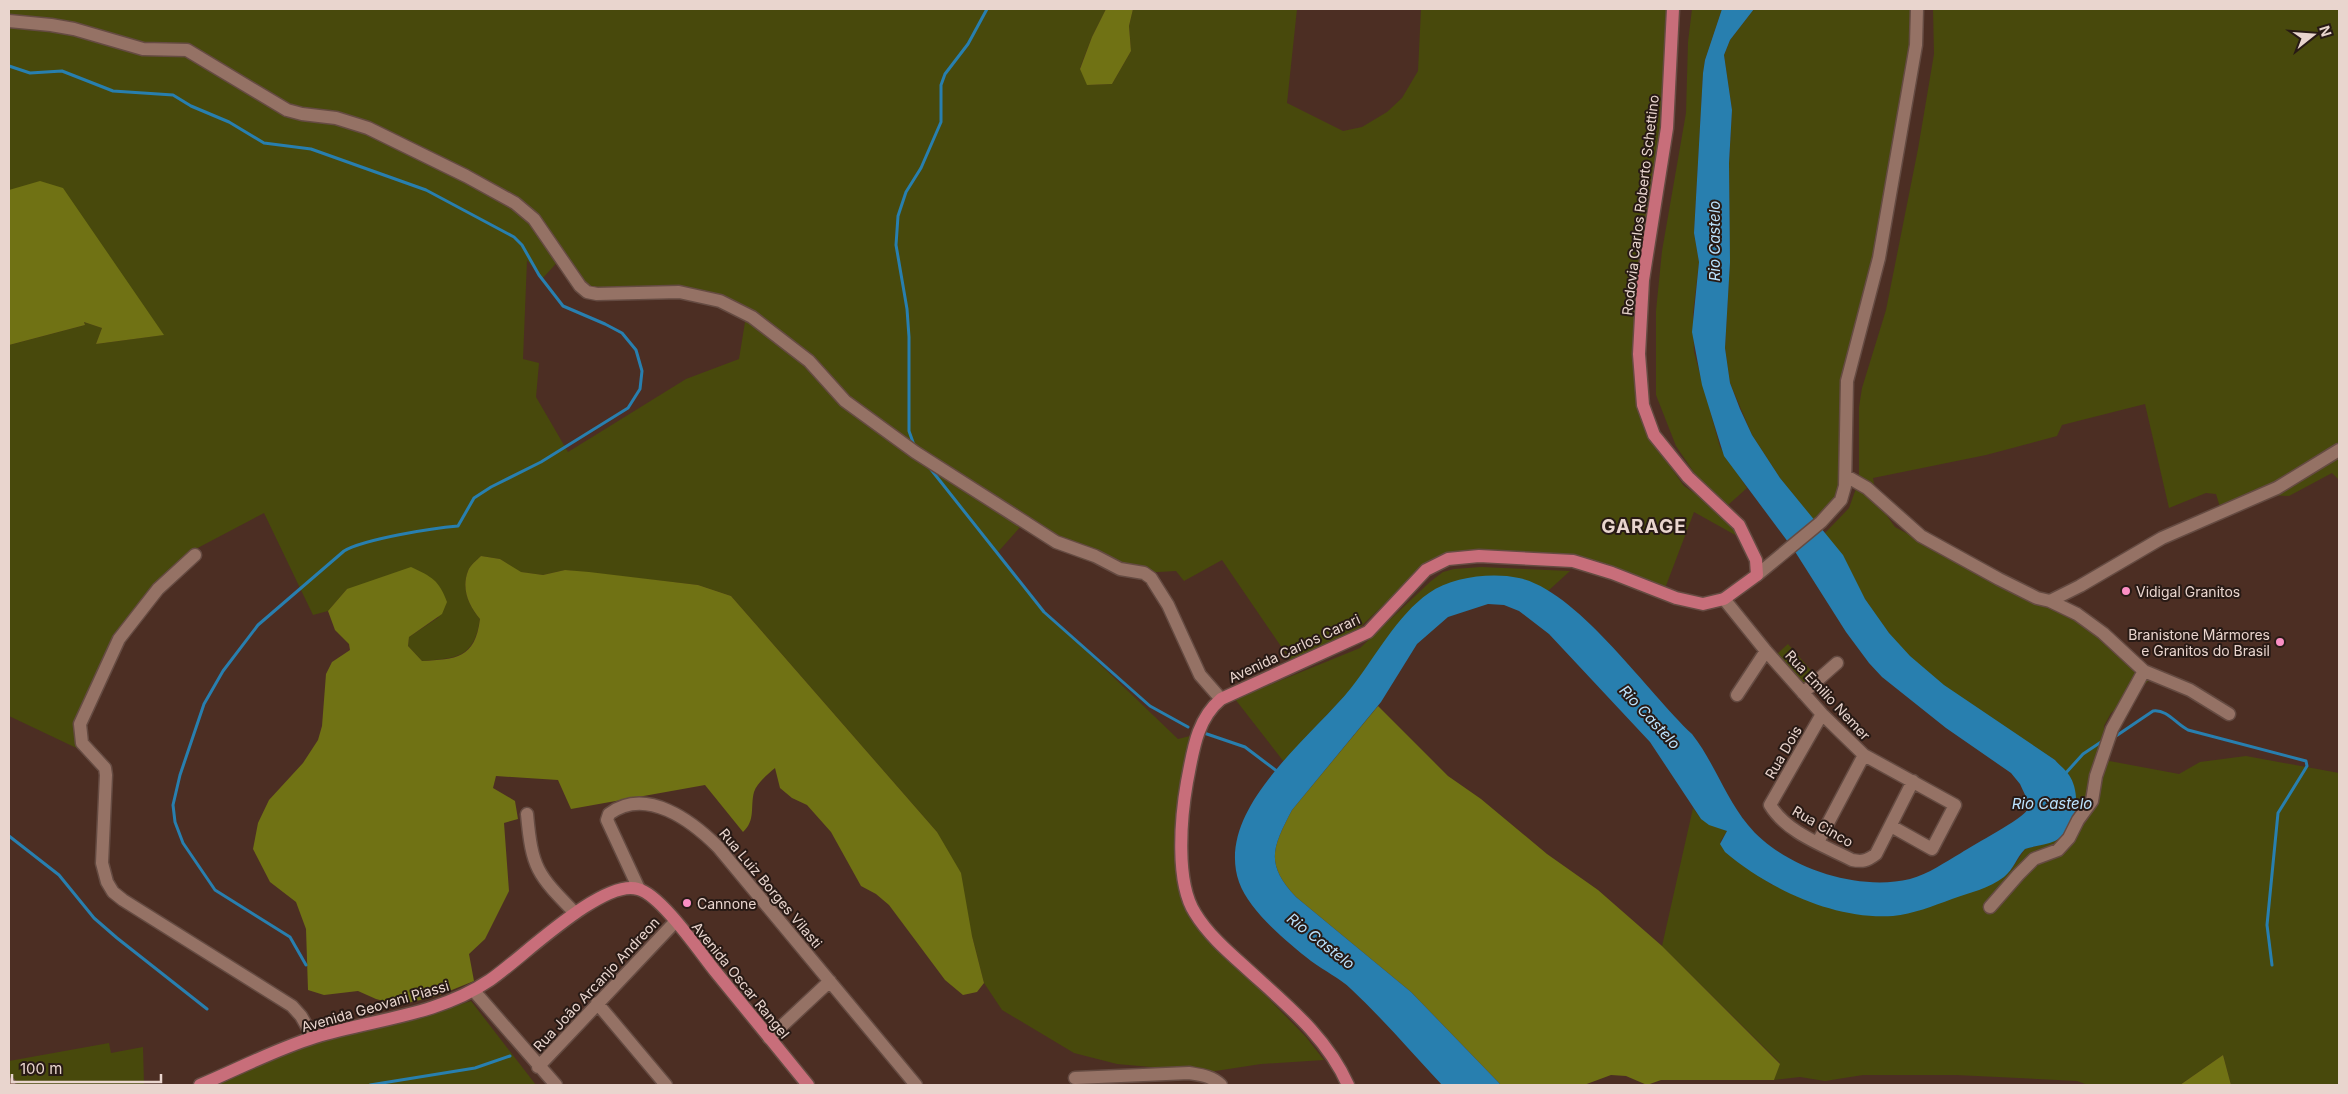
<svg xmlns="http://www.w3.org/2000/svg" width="2348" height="1094" viewBox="0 0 2348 1094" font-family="Inter,sans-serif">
  <rect width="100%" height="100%" fill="#4c2e23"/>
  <!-- green -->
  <path fill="#48490c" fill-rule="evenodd" d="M9,9H1106L1092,37L1080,68L1088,85L1112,84L1131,51L1129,26L1133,9H1297L1287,103L1343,131L1362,127L1387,112L1402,98L1418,71L1421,9H1680L1659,171L1637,385L1659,451L1684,486L1709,503L1731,525L1737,536L1694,512L1664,591L1522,554L1421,569L1352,635L1291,661L1222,560L1184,581L1176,571L1141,573L1081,559L1021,526L998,552L1035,602L1178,739L1190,736L1177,867L1178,883L1184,902L1236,965L1306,1037L1324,1060L1261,1064L1209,1072L1117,1064L1074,1053L1002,1010L984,983L972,936L937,832L731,596L698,585L565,570L543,575L520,572L500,559L481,556C477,560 470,565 468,571C461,589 469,606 480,619C474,659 456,658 422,661L408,646L409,637L439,617L347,589L328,611L313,615L264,513L190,552L116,649L81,715L87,753L9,716V345L85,325L84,322L102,328L96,344L163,335L9,190ZM563,256L592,296H698L746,316L739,359L686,379L568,452L536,397L539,363L523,359L527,260L542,279Z
    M1692,9H1722L1705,60L1703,73L1694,233L1699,262L1693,313L1694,352L1720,447L1747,488L1728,505L1695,474L1676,446L1656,395V311L1662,251L1686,113L1688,42Z
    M1754,9H1918L1920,26L1850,375L1839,493L1815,522L1780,478L1752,435L1730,383L1725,348L1730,262L1729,163L1732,110L1724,55L1730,40Z
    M1933,9H2339V480L2332,473L2289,496L2267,495L2223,517L2216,494L2206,493L2169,508L2145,404L2062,425L2057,436L1986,455L1873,478L1877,502L1895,527L1973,569L2079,615L2151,679L2111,713L2104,726V760L2179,774L2200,762L2246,756L2339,773V1085H2231L2223,1055L2180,1085H2088L2077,1081L1956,1075H1863L1825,1081L1800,1077L1774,1080L1780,1063L1662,946L1693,808L1701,819L1727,831L1720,842L1772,885H1988L2003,878L2011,870L2025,849L2055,841L2069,827L2073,783L2069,775L2055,760C2005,729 1951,698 1909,656C1875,621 1851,575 1824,534L1849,508L1859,480V407L1862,388L1886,310L1918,149L1934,54Z
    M1481,567L1570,571L1548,591C1532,581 1508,577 1489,577C1411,578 1393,637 1351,689C1329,714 1305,736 1284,762L1235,699L1360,648L1431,581L1443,572L1454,569Z
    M1788,644L1815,675L1804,684L1777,654Z
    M471,1001L536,1085H210L312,1044L428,1015Z
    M109,1043L111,1053L143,1047L144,1085H9V1061Z"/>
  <!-- forest -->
  <path fill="#707214" d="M1106,9H1133L1129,26L1131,51L1112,84L1087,85L1080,69L1092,37Z
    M40,181L63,188L164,335L96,344L102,328L84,322L85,325L9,345V190Z
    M481,556L500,559L521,572L543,575L565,570L589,572L698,585L731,596L937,832L961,873L972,936L984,983L977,992L963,995L945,980L889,905L876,894L861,886L831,832L807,805L792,798L780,788L775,768C768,774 757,783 754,792C750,807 756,820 743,832L705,785L571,809L558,780L496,776L493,788L515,801L518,819L504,823L509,891L485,939L469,954L474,981L437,996L399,1005L376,999L358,991L324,995L308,990L306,929L296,902L270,882L253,849L258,823L269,800L303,763L318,740L322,726L326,674L332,662L350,650L349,644L335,630L328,611L347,589L411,567C432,577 439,580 447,602L442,614L409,637L408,646L422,661C456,659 475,659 480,619C469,606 461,589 468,571C470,565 477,560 481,556Z
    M1378,706L1448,776L1481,799L1547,854L1598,890L1662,946L1780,1064L1774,1080H1661L1647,1085L1626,1076L1611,1075L1584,1085H1501L1411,992L1296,897C1265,864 1272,848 1292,810Z
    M2223,1055L2231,1085H2180Z"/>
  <!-- water -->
  <path fill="#287faf" d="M1722,9H1754L1730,40L1724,55L1732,110L1729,163L1730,262L1725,348L1730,383L1740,409L1752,435L1780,478L1843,555L1865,599L1889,633L1910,656L1944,685L2055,760C2059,765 2065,769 2069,775C2082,794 2077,830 2055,841C2046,845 2034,846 2025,849C2016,858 2014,869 2004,877C1990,888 1969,893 1952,899C1933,906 1913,914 1893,916C1834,920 1769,889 1725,852L1720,844L1727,831L1709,825L1701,819L1650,742L1549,634L1519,611L1504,605L1488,604L1448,617L1417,644L1381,702L1292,810C1272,848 1265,864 1296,897L1411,992L1501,1085H1442C1412,1053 1383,1019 1351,989C1340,978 1324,971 1311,961C1287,942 1249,911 1239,882C1214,809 1311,738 1351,688C1375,658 1397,615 1429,593C1452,577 1491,572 1519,578C1578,591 1647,692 1692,734C1714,762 1725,797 1748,825C1782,867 1857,892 1910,879C1929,874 1945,862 1961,853C1973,845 2024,818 2027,810L2026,797L2020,784L2011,773L1946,728L1882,677L1869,663L1846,632L1794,550L1724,456L1702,385L1692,332L1699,262L1694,233L1703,73L1705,60Z"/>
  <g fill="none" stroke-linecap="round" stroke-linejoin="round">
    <!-- stream -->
    <path stroke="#287faf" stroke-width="3" d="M9,66L30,73L62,71L113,91L173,95L191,106L229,122L264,143L311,149L426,190L514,237L522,245L539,275L563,306L605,324L622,333L636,350L642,371L640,389L628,408L541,462L491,487L474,498L458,526C433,528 364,539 344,551L258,625L223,671L204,704L180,775L173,805L175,822L183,843L215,890L290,937L306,965
      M914,445L909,431V337L907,309L896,245L898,216L906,192L921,168L941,122V85L945,74L968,44L987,9
      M929,467L1044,612L1150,706L1188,727
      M1204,733L1245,747L1278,772
      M2116,736L2153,711C2167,709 2176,724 2188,730L2306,761L2307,766L2304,771L2278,813L2267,925L2272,965
      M2064,775L2083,754L2104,740
      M9,836L59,875L94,918L117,938L207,1009
      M370,1085L475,1068L510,1056"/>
    <defs>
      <path id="minor" d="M9,21L51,25L74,29L143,49L187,50L287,110L302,114L336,118L368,128L466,176L515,203L534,219L580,286L587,292L597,294L679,292L720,301L752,317L809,361L845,401L915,452L1056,542L1095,556L1120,569L1144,573L1151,578L1168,605L1200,675L1221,699
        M1846,476L1867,488L1921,536L1999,579L2037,598L2050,601L2080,586L2162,538L2277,488L2339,450
        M195,555L158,589L119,639L80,724L82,743L105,768L106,775L102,863L107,882L113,892L123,900L292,1006L301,1016L313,1037
        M1757,575L1821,522L1841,500L1845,486L1847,381L1879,258L1916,45L1917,9
        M1724,599L1766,651L1822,714L1864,755L1955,805L1932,849L1891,826
        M2050,601L2077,614L2103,633L2144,671L2190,690L2229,714
        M1803,693L1837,663
        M1737,695L1766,651
        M1822,714L1770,805C1787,833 1823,845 1852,860C1862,862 1867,861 1876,854L1913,781
        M527,814C532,869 537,874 575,913
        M1818,842L1864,755
        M639,889L607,820L609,814C646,786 692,821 718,847L916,1085
        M1990,907L2018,875L2034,859L2058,850L2069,838L2078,820L2092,801L2096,776L2112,729L2144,671
        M474,991L556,1085
        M597,1003L666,1085
        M769,1038L830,981
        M538,1067L675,922
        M1075,1078L1189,1073C1201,1075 1212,1076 1221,1085
        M9,1084V1085"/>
      <path id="major" d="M200,1085C238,1069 276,1049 315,1037C374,1019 437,1016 490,980C520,960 602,878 638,889C661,895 699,951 715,971C746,1009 777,1047 808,1085
        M1348,1085C1326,1035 1283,1002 1244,966C1226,950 1207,933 1195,913C1175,882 1181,816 1187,782C1193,752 1196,720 1221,699L1368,632L1426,570L1448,559L1479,556L1573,561L1612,573L1676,598L1703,604L1724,599L1757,575L1756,560L1739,525L1688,477L1654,435L1643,405L1639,354L1643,280L1667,128L1673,9"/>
    </defs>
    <!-- minor casing -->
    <use href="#minor" stroke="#654b42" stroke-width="15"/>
    <!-- major casing -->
    <use href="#major" stroke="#654b42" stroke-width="15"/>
    <!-- minor -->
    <use href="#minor" stroke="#957265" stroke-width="12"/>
    <!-- major -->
    <use href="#major" stroke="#c86e7a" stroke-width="12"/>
  </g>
  <!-- markers -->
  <g fill="#fb8fc4" stroke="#281a15" stroke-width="2">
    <circle cx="2126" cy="591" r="5"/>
    <circle cx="2280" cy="642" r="5"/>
    <circle cx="687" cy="903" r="5"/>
  </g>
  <g text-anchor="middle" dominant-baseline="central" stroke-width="4" stroke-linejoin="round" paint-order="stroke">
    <!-- street labels -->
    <g font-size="14" fill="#e9d5ce" stroke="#281a15">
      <text transform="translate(1640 205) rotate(-83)">Rodovia Carlos Roberto Schettino</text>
      <text transform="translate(1294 648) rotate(-25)">Avenida Carlos Carari</text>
      <text transform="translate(1828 695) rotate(47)">Rua Emilio Nemer</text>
      <text transform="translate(1783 752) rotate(-60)">Rua Dois</text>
      <text transform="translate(1823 826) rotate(30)">Rua Cinco</text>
      <text transform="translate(771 888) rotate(50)">Rua Luiz Borges Vilasti</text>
      <text transform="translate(741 980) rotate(51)">Avenida Oscar Rangel</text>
      <text transform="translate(596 984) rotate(-47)">Rua João Arcanjo Andreon</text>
      <text transform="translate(375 1006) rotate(-16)">Avenida Geovani Piassi</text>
    </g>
    <!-- poi labels -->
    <g font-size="14" fill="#e9d5ce" stroke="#281a15" text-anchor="start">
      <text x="2136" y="591">Vidigal Granitos</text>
      <text x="2270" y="634" text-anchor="end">Branistone Mármores<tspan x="2270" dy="16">e Granitos do Brasil</tspan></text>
      <text x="697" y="903">Cannone</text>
    </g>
    <!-- water labels -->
    <g font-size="15" font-style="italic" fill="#bbe2fd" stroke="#281a15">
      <text transform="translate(1714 241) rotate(-90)">Rio Castelo</text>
      <text transform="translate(1650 717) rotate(47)">Rio Castelo</text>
      <text x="2052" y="803">Rio Castelo</text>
      <text transform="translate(1321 941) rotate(38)">Rio Castelo</text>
    </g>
    <!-- district labels -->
    <g font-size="19" font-weight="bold" letter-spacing="1" fill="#e9d5ce" stroke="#281a15">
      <text x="1644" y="526">GARAGE</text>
    </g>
  </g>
  <!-- border -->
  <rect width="2348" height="1094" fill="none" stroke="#e9d5ce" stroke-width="20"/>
  <!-- north arrow -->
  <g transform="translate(2313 35) rotate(73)" stroke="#281a15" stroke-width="4" paint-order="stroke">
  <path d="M0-4L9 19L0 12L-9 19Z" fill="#e9d5ce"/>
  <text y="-8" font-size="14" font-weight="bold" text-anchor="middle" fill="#e9d5ce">N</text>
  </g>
  <!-- scale -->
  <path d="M12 1074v8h149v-8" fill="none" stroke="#e9d5ce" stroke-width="2.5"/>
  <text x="20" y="1074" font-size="15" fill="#e9d5ce" stroke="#281a15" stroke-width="4" paint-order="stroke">100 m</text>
</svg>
